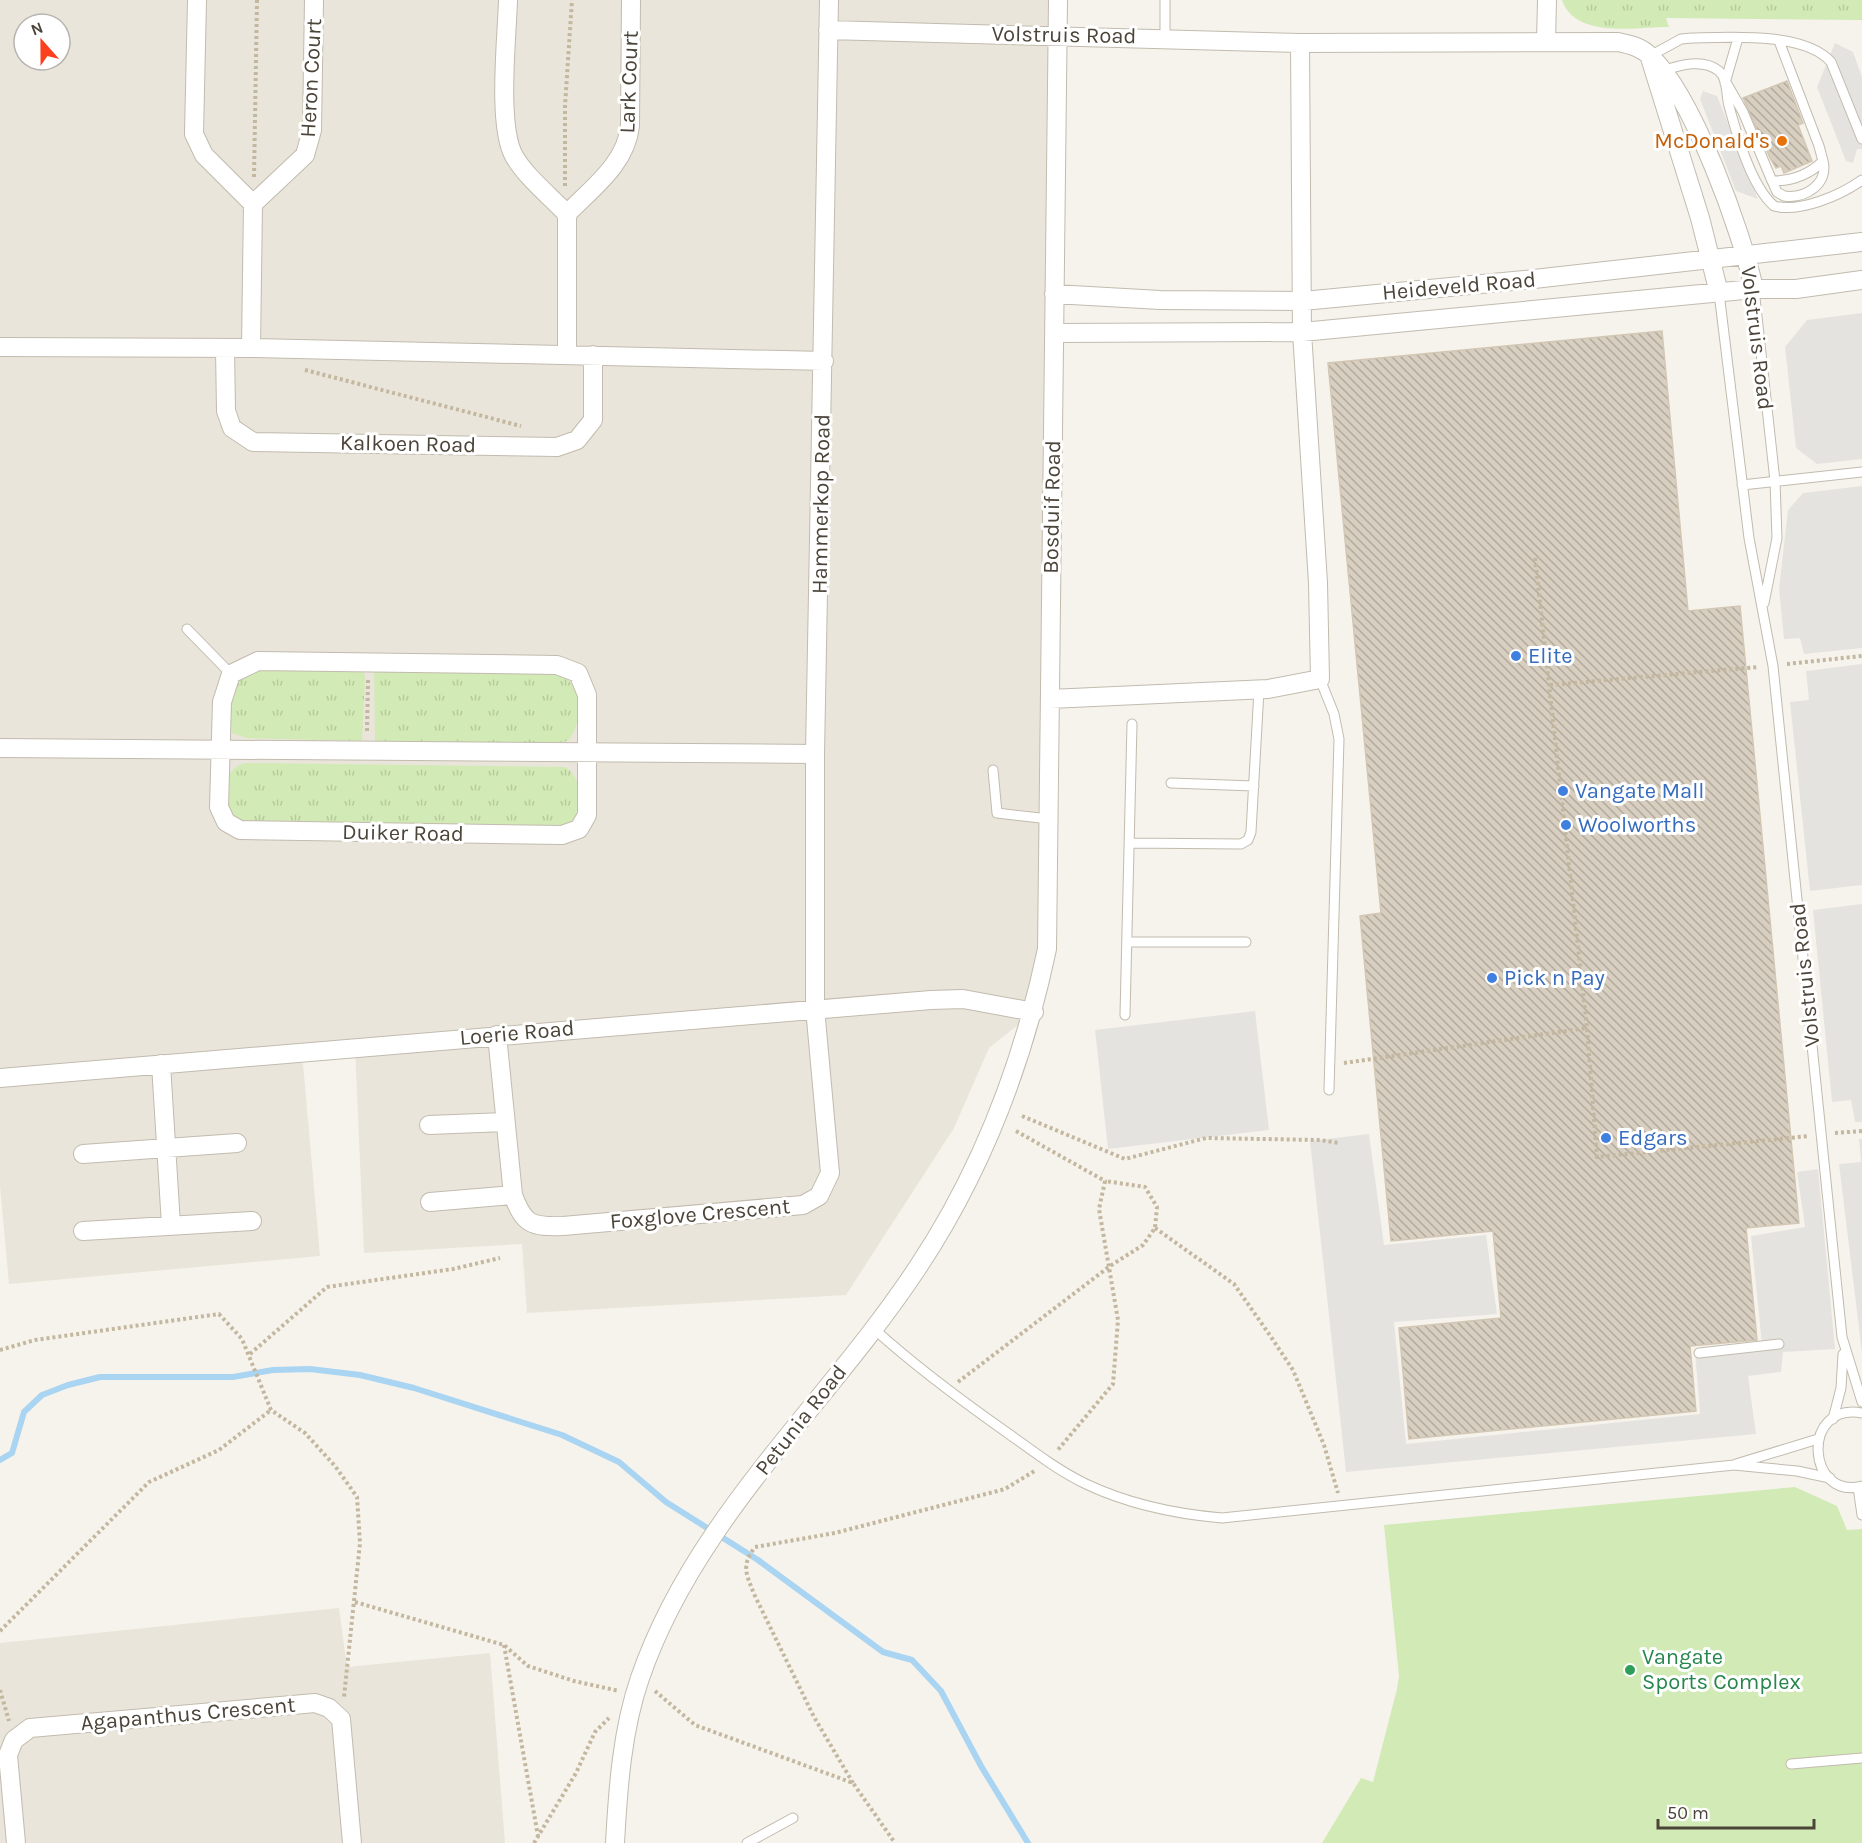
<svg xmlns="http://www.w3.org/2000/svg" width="1862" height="1843" viewBox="0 0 1862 1843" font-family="Karla,sans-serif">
  <defs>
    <pattern id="grass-tufts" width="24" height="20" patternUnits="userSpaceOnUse" patternTransform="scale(1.5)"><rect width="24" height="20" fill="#d2eab5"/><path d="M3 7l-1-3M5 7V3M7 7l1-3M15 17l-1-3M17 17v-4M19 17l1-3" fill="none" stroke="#b6ca9c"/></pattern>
    <pattern id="building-back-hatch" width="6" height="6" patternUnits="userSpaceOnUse" patternTransform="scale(1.5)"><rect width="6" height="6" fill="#d8cfc1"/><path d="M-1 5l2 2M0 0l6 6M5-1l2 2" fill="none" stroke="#b1aa9e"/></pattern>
  </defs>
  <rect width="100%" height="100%" fill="#f6f3ec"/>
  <!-- residential -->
  <path fill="#eae5da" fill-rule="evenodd" d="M0,0H1058L1047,949L1034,1012L989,1048L954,1128L846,1295L527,1313L522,1244L364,1253L355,1048L302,1052L320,1256L9,1284L0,1186ZM24,24H60V60H24Z
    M339,1608L347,1667L490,1653L505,1843H0V1643Z"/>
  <!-- grass -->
  <path fill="url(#grass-tufts)" d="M1562,0H1862V20L1666,18L1669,27C1636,27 1575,39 1562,0Z
    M252,668L363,670L365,677L362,741L246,738L232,733L229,720L232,683Z
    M374,670L557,673C584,683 584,721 568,741L555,743L375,741Z
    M245,763L565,767C584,777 583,814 568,826L244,823C222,812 217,769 245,763Z"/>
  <!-- park -->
  <path fill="#d2eab5" d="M1795,1487L1837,1506L1847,1530L1862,1529V1843H1322L1361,1778L1373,1782L1397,1689L1399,1676L1384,1525Z"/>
  <!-- parking -->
  <path fill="#e5e3e0" d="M1835,43L1853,52L1862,77V149H1857L1853,163L1846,161L1817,87Z
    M1703,91L1717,96L1758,199L1736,191L1700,99Z
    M1862,313V459L1817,464L1796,448L1785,347L1807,320Z
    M1862,486V648L1804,654L1800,638L1784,639L1779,589L1788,510L1803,493Z
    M1862,664V885L1810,891L1790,702L1809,700L1806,671Z
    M1862,904V1122H1855L1851,1100L1832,1102L1813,910Z
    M1255,1011L1269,1130L1108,1149L1095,1030Z
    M1369,1134L1384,1245L1486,1235L1497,1314L1394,1322L1406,1444L1700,1414L1695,1351L1762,1344L1751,1236L1805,1227L1797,1172L1818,1169L1835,1349L1783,1352L1781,1372L1748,1376L1756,1434L1346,1472L1310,1141Z
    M1859,1139H1862V1353L1839,1164L1861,1162Z"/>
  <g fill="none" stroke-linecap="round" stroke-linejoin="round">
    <!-- stream -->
    <path stroke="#a9d4f2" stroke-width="6" d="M0,1460L12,1453L24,1412L42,1395L68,1385L100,1377H233L273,1370L310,1369L360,1375L414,1388L562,1435L619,1462L666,1502L758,1560L883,1652L912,1660L941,1691L981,1766L1028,1843"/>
  </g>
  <!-- building -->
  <path fill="url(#building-back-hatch)" stroke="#d3c7b4" stroke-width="1.5" d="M1787,81L1803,123L1798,125L1812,161L1784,173L1781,166L1776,168L1770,158L1743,98Z
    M1662,331L1688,611L1740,606L1799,1223L1746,1228L1757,1340L1690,1346L1696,1411L1409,1439L1399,1328L1501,1318L1493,1231L1391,1241L1360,916L1381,913L1328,363Z"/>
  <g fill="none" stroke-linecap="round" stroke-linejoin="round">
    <defs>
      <path id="service" d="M1165,38V0
        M1650,56L1681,39L1692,38C1730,37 1805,32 1831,62L1862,139
        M1662,71C1680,65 1703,58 1719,71C1728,79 1726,95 1729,106C1737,135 1751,186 1774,206C1800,213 1841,195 1862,180
        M1725,83L1738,38
        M1727,84L1743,112L1772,181C1791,181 1809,175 1823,161L1819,146L1779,41
        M1772,181L1777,192L1784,196C1805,199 1829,184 1823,161
        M1754,289L1775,481L1777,538L1764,603
        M1719,293L1749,538L1773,666L1842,1337L1862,1402
        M1742,485L1862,472
        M187,629L231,674
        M1320,679L1334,714L1339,739L1329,1090
        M993,770L997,813L1049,819
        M1171,783L1254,786
        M1129,843L1241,844L1248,840L1251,832L1259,690
        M1127,942H1246
        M1125,1015L1132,724
        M873,1328C916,1367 962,1401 1009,1434C1034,1452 1059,1471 1086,1484C1128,1504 1176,1514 1222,1518L1734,1465L1797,1471L1830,1478
        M1699,1353L1779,1344
        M1862,1413C1800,1402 1807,1501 1862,1486
        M1833,1419L1841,1388L1843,1354
        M1736,1464L1818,1439
        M1858,1487L1862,1515
        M1791,1764L1862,1758
        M747,1843L793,1818"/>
      <path id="minor" d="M197,0L194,134L204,155L253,204L251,348
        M508,0C507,38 497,125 514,156C526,177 550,196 567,214V354
        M828,30L1300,43L1618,42C1632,45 1641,47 1651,57C1693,97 1742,232 1754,289
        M1546,42L1547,0
        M1651,61L1700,218L1719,293
        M253,204L305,155L312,130L314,0
        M567,214C592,188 626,164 630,126L631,0
        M1054,294L1160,300L1303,301L1534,279L1862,242
        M1055,333L1302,332L1754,289H1796L1862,280
        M0,347L251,348L824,361
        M225,349L226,411L232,428L253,442L557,447L577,440L593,420V355
        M258,661L557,665L578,673L587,695V815L579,829L562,835L240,830L226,822L219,807L222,702L231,674Z
        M1050,699L1268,689L1320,679L1318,583L1302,332L1300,43
        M0,748L815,754
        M497,1035L513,1195C524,1225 532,1227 563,1226L803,1205L819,1196L830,1173L815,1008V754L829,0
        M161,1064L171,1225
        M0,1078L931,1000L963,999L1034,1012
        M429,1125L505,1122
        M83,1154L237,1143
        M430,1202L513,1195
        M83,1231L252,1221
        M16,1843L8,1755L14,1740L30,1728L315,1703L329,1708L341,1719L352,1843
        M615,1843C618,1788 622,1730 640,1678C695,1518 827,1405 918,1267C983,1169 1023,1063 1047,949L1058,0"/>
    </defs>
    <!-- service casing -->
    <use href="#service" stroke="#c2bbae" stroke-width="11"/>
    <!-- minor casing -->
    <use href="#minor" stroke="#c2bbae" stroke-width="20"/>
    <!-- path -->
    <path stroke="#c4b79f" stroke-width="4" stroke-dasharray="3 3" stroke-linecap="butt" d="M254,177L257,0
      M565,186V106L572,0
      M305,370L521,426
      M1535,558L1587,1028L1597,1157L1809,1136
      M1787,664L1862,656
      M1550,685L1758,667
      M367,731L368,679
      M1344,1063L1587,1028
      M1022,1116L1125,1159L1206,1138L1320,1140L1339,1143
      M1016,1131L1105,1181L1099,1209L1118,1320L1113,1384L1057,1451
      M1835,1133L1862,1131
      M1155,1228L1234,1284L1269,1334L1293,1370L1324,1445L1338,1493
      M0,1350L35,1340L219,1314L242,1339L271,1410L305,1433L335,1466L357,1497L360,1543L344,1697
      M250,1354L327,1287L453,1269L500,1258
      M958,1382L1110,1266L1143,1245L1155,1228L1157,1207L1145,1187L1105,1181
      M355,1602L504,1645L528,1666L574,1681L619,1691
      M0,1631L149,1482L219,1450L271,1410
      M504,1645L538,1836
      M0,1690L9,1721
      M655,1691L695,1725L853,1783L895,1843
      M853,1783L814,1717L754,1594C746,1573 741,1566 755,1547L835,1533L1005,1489L1036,1470
      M534,1843L576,1773L595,1732L609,1718"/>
    <!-- service -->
    <use href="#service" stroke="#fff" stroke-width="9"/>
    <!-- minor -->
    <use href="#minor" stroke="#fff" stroke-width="18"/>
  </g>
  <!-- markers -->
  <circle fill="#e8710a" stroke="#fff" stroke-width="2" cx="1782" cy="141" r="6"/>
  <g fill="#3f7fe0" stroke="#fff" stroke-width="2">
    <circle cx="1516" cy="656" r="6"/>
    <circle cx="1563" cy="791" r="6"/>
    <circle cx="1566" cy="825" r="6"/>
    <circle cx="1492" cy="978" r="6"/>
    <circle cx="1606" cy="1138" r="6"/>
  </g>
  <circle fill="#2e9e5b" stroke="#fff" stroke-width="2" cx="1630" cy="1670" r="6"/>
  <g text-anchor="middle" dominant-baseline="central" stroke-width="6" stroke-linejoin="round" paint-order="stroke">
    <!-- street labels -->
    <g font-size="22" fill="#4b4439" stroke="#fff">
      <text transform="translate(1064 35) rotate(1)">Volstruis Road</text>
      <text transform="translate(311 78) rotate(-87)">Heron Court</text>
      <text transform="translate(629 82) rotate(-88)">Lark Court</text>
      <text transform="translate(1459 286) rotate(-5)">Heideveld Road</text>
      <text transform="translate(1757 338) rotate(83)">Volstruis Road</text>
      <text transform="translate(408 444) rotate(1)">Kalkoen Road</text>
      <text transform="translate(821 504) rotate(-89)">Hammerkop Road</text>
      <text transform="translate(1052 507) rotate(-89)">Bosduif Road</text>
      <text transform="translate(403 833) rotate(1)">Duiker Road</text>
      <text transform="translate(1805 975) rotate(-96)">Volstruis Road</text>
      <text transform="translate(517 1033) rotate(-5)">Loerie Road</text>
      <text transform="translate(700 1214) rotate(-5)">Foxglove Crescent</text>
      <text transform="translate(801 1420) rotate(-52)">Petunia Road</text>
      <text transform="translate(188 1714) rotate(-5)">Agapanthus Crescent</text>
    </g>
    <!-- food labels -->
    <g font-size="22" fill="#c56008" stroke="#fff" text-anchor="end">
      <text x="1770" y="141">McDonald's</text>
    </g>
    <!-- shop labels -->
    <g font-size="22" fill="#366cbe" stroke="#fff" text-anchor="start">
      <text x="1528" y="656">Elite</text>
      <text x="1575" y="791">Vangate Mall</text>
      <text x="1578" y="825">Woolworths</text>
      <text x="1504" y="978">Pick n Pay</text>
      <text x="1618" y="1138">Edgars</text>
    </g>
    <!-- leisure labels -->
    <g font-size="22" fill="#27864d" stroke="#fff" text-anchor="start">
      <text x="1642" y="1657">Vangate<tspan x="1642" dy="25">Sports Complex</tspan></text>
    </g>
  </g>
  <!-- north arrow -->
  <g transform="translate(42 42) rotate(339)"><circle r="28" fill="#ffffff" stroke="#b7b4b0" stroke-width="1.5"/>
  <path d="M0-4.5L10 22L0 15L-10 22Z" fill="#fc3f1d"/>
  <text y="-9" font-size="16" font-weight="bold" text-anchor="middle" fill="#4b4439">N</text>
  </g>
  <!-- scale -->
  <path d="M1658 1819v9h156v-9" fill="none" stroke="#4b4439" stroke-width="3"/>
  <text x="1667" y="1819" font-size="18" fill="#4b4439" stroke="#ffffff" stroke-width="4.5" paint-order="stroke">50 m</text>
</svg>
